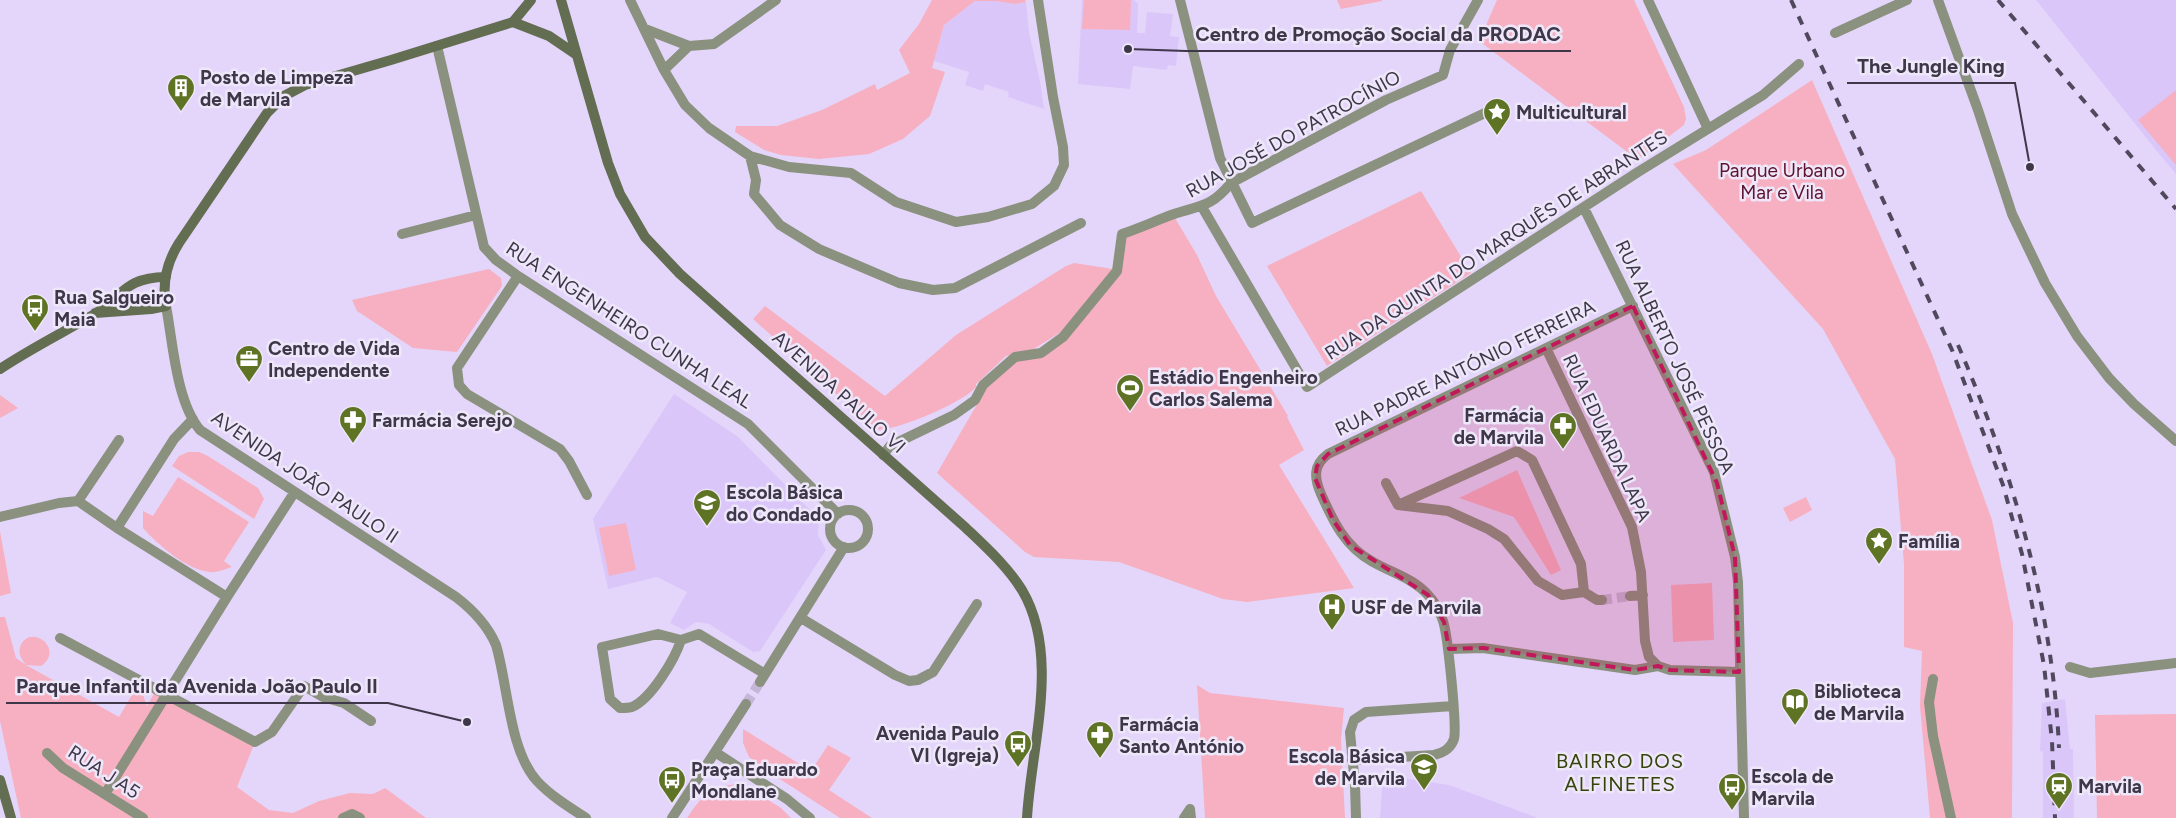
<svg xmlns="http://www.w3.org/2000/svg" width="2176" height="818" viewBox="0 0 2176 818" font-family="Figtree,sans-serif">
  <rect width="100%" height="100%" fill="#e4d6fa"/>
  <!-- built -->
  <path fill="#dbc6fa" d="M1082,0H1134L1138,4L1137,33H1145L1147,12L1173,14L1170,36L1179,37L1176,66L1168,65L1167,70L1133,66L1130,89L1078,84Z
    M2036,0H2176V174L2160,155Z
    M975,1H995L1015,4L1026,2L1029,32L1040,81L1044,109L1008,97L1009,92L985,84L983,91L965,85L969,72L934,61L944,25Z
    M674,394L737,436L819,519L818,535L826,550L760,651L753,652L709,624L696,622L684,630L670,623L687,592L657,577L608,589L593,519Z
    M2065,699L2070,749H2073L2074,818H2043V752L2040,751L2042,703Z
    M1383,775L1449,785L1538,818H1380Z"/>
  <!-- green -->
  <path fill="#f6b0c1" d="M932,0H1025L1026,2L1015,4L995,1H975L944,25L932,68L945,72L930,116L903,139L869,154L819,159L781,155L764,150L735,132L736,126H777L822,110L875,84L877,90L910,73L899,50L919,24Z
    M1084,0H1131L1130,30L1082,29Z
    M1337,0H1382V1L1341,9Z
    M1497,0H1634L1684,107L1686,119L1684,125L1638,160L1479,41Z
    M1812,80L1932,354L1992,520L2013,623L2012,818H1930L1920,706L1922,651L1904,647V564L1895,459L1823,329L1673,164L1706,150Z
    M2176,90V165L2138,120Z
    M1421,191L1471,273L1327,366L1267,266Z
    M1175,218L1197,255L1216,296L1288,416L1287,417L1304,450L1279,465L1354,588L1247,602L1223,599L1119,562L1034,557L1025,552L937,473L986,389L1017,359L1043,356L1117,275L1123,238Z
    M1074,263L1113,269L1061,332L1032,350L1006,356L976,384V387C966,401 891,434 875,429L753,319L765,306L885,396L956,335L1066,266Z
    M489,269L501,278L502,286L457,352L413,348L357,311L352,300Z
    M0,395L18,408L0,418Z
    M188,452H199L208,456L258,488L264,499L254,519L172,466L179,456Z
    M1517,470L1561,570L1551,575L1514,517L1459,498Z
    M178,477L249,522L224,561L232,567C225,569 217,573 210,572C187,570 158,545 143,528V511L153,516Z
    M1806,497L1812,510L1790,522L1783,508Z
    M626,523L636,570L609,576L599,528Z
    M0,531L11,593L0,596Z
    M1712,583L1714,640L1673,642L1671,585Z
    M0,617H5L16,658L26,665C22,660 18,654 20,647C29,622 66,648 41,666L26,665L119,717L136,688L142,692L147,706L156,690L255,742L237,787L269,810L293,813L319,801L350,793L373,794L385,788L426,818H21L0,721Z
    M1197,685L1210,693L1344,708L1341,740L1345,818H1205Z
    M2176,714V818H2097L2095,715Z
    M743,729L811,771L828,745L851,758L829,790L872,818H840L766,770L749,757L743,743Z
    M742,784L781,808L791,818H687C703,794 712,785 742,784Z"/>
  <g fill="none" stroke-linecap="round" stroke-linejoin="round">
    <!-- street-tunnel -->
    <path stroke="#c3b6d7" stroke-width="10" stroke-dasharray="10 5" stroke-linecap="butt" d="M1602,600L1630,596
      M746,704L760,682"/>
    <!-- street -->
    <path stroke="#8a917e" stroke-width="10" d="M630,0L664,70L685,105L709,128L750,156L789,167L851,173L896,202L956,222L988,217L1032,204L1054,186L1064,165L1063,147L1053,97L1038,0
      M1180,0L1220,158L1252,223L1485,113
      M1648,0L1708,129
      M1938,0L1978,110L2012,214L2045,283L2077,336L2109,378L2134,404L2176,441
      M645,29L689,46L714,44L776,0
      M1835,33L1907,0
      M437,46L484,247L496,260L518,276L748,424L838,514
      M664,70L689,46
      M750,156L756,180L754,194L780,225L819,249L899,283L933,290L955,288L1081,223
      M1202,207L1307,387L1638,172L1763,95L1799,64
      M1584,208L1714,472L1735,557L1738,582L1744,818
      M402,234L476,215
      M518,276L457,368L459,385L467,394L560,449L569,461L587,495
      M166,306C173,343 176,401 200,430L456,597C473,610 487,624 496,645C508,685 509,750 537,781C551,796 569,807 586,818
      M1546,348L1632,527L1641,572L1645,641L1649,657L1658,666L1670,670L1739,672
      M193,419L174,439L117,528L227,597L294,493
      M1517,451L1532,460L1581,564L1584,592L1562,595L1538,581L1504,539L1488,529L1448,511L1398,505Z
      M883,455L890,446L954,415L975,400L983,385L1015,357L1041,353L1063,337L1117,271L1122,234C1140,228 1157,220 1174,214C1202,205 1211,207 1231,183L1386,100L1443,75L1450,50L1478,0
      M1386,483L1398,505
      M78,501L117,528
      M830 529a19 19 0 1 1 38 0a19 19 0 1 1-38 0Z
      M0,517L59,503L78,501L119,440
      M1584,592L1597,600H1602
      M1630,596L1643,595
      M801,618L895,675L909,681L918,680L933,672L977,604
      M60,638L255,742L272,732L304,686L323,697L344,703L371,721
      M681,640C675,659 651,699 632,707C629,708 624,708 620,708L610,699L602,647L658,634L681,640L699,634L765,674
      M1449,649L1483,648L1635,670L1658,666
      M2070,667L2090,673L2176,663
      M1933,679L1929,702L1933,736L1951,818
      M760,682L844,547
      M715,752L746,704
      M47,753L63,768L143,818
      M1352,760L1434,755C1443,753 1451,748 1454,739C1457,726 1448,636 1443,621C1440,612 1435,602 1428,595C1413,578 1392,573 1373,562C1345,547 1333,521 1321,494C1314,478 1313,465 1328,454L1633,306
      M105,794L227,597
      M343,818L352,814L360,818
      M672,818L715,752L787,799L810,818
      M1184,818L1190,809L1191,818
      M1356,818L1355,785L1350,732L1354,720L1366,712L1453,706"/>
    <!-- secondary -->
    <path stroke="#636d51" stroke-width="10" d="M561,0L608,163L620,194L645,237L680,274L966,528C986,547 1007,566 1022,590C1061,656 1031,746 1027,818
      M513,22L549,36L577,55
      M95,313L151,309L166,306C162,284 167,262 179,243L267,113L284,96L305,85L391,60L513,22L531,0
      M0,369C30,349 62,333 93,315C122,297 125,277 166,277
      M0,780L11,818"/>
    <!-- rail -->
    <path stroke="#50495d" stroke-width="4" stroke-dasharray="9 9" stroke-linecap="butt" d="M1791,0L1952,350L2003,485L2022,554L2044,665L2052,741L2055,818
      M1998,0L2176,209
      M1958,345C2013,472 2053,609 2059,748"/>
  </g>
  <!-- marked area -->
  <path fill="#c2185b" fill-opacity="0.2" stroke="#c2185b" stroke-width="4" stroke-dasharray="10 6" stroke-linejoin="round" d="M1633,306L1717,483L1735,557L1739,672L1670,670L1658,666L1635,670L1483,648L1449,649L1444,622L1428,595L1350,545L1333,520L1315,478L1317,466L1328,454Z"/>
  <!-- icons -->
  <defs>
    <symbol id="building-pin" viewBox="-11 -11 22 30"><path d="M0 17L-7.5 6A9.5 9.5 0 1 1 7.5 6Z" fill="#5e7324" stroke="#eee7f9"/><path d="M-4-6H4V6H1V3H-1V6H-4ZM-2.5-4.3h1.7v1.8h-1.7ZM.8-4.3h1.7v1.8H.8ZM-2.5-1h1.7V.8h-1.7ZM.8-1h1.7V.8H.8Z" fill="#fff"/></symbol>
    <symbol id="sight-pin" viewBox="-11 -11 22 30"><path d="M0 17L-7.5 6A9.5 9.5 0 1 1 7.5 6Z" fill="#5e7324" stroke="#eee7f9"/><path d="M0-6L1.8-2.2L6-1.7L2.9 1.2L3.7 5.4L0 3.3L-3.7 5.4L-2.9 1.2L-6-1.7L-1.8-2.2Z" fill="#fff"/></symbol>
    <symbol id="bus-pin" viewBox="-11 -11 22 30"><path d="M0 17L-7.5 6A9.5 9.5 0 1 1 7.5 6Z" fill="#5e7324" stroke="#eee7f9"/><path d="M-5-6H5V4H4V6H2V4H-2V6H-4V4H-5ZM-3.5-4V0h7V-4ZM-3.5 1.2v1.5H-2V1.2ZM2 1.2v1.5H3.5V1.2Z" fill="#fff"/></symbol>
    <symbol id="office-pin" viewBox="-11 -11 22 30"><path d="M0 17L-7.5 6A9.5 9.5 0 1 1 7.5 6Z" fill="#5e7324" stroke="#eee7f9"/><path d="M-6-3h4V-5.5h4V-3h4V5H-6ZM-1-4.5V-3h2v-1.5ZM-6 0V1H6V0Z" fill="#fff"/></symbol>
    <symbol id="stadium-pin" viewBox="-11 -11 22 30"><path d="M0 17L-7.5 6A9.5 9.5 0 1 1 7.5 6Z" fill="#5e7324" stroke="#eee7f9"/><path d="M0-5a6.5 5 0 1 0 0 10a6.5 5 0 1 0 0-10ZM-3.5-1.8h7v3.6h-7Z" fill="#fff"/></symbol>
    <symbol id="pharmacy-pin" viewBox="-11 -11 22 30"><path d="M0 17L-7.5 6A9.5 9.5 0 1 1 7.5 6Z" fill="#5e7324" stroke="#eee7f9"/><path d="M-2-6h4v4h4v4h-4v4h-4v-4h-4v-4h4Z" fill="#fff"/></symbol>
    <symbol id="school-pin" viewBox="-11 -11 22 30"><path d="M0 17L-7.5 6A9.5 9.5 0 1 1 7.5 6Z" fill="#5e7324" stroke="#eee7f9"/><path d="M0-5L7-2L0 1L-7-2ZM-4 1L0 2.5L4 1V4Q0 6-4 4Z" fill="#fff"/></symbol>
    <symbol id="hospital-pin" viewBox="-11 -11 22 30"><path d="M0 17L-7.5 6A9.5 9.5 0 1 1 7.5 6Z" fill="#5e7324" stroke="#eee7f9"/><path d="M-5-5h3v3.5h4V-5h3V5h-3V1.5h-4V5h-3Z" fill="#fff"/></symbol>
    <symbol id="library-pin" viewBox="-11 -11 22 30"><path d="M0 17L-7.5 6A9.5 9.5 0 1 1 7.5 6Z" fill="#5e7324" stroke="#eee7f9"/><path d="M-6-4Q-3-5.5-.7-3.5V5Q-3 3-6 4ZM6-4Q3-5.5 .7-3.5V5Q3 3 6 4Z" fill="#fff"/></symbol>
    <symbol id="station-pin" viewBox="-11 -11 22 30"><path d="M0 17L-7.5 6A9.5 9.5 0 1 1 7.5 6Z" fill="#5e7324" stroke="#eee7f9"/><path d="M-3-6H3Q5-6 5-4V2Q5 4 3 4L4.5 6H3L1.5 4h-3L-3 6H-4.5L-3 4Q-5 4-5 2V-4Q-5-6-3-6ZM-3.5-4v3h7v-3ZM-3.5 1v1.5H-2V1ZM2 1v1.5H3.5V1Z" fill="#fff"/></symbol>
  </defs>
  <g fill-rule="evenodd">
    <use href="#building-pin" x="165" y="72" width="32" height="43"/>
    <use href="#sight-pin" x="1481" y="96" width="32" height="43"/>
    <use href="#bus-pin" x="19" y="292" width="32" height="43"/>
    <use href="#office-pin" x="233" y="343" width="32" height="43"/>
    <use href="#stadium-pin" x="1114" y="372" width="32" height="43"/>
    <use href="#pharmacy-pin" x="337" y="404" width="32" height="43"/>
    <use href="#pharmacy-pin" x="1547" y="410" width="32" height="43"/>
    <use href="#school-pin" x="691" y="487" width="32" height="43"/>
    <use href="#sight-pin" x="1863" y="525" width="32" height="43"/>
    <use href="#hospital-pin" x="1316" y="591" width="32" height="43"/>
    <use href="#library-pin" x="1779" y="686" width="32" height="43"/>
    <use href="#pharmacy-pin" x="1084" y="719" width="32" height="43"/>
    <use href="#bus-pin" x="1002" y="728" width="32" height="43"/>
    <use href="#school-pin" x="1408" y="751" width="32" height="43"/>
    <use href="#bus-pin" x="656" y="764" width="32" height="43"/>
    <use href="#station-pin" x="2043" y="770" width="32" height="43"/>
    <use href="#bus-pin" x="1716" y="771" width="32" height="43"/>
  </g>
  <g text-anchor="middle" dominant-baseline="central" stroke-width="5" stroke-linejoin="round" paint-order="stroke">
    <!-- poi labels -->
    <g font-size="19" font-weight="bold" fill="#3e3749" stroke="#eee7f9" text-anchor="start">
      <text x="200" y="77">Posto de Limpeza<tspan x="200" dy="22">de Marvila</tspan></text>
      <text x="1516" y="112">Multicultural</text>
      <text x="54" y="297">Rua Salgueiro<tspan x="54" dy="22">Maia</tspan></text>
      <text x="268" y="348">Centro de Vida<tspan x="268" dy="22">Independente</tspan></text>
      <text x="1149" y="377">Estádio Engenheiro<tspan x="1149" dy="22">Carlos Salema</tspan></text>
      <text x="1544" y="415" text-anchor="end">Farmácia<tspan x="1544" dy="22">de Marvila</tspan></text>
      <text x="372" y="420">Farmácia Serejo</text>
      <text x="726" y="492">Escola Básica<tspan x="726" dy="22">do Condado</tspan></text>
      <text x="1898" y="541">Família</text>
      <text x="1351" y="607">USF de Marvila</text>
      <text x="1814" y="691">Biblioteca<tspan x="1814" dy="22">de Marvila</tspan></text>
      <text x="1119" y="724">Farmácia<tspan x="1119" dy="22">Santo António</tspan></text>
      <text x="999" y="733" text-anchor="end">Avenida Paulo<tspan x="999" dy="22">VI (Igreja)</tspan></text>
      <text x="1405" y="756" text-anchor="end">Escola Básica<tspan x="1405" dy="22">de Marvila</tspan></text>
      <text x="691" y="769">Praça Eduardo<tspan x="691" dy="22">Mondlane</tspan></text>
      <text x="1751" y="776">Escola de<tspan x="1751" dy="22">Marvila</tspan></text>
      <text x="2078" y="786">Marvila</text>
    </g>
    <!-- street labels -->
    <g font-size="19" fill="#3e3749" stroke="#eee7f9">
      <text transform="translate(1293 134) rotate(-29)">RUA JOSÉ DO PATROCÍNIO</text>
      <text transform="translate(1496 245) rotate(-33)">RUA DA QUINTA DO MARQUÊS DE ABRANTES</text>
      <text transform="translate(629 325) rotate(33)">RUA ENGENHEIRO CUNHA LEAL</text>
      <text transform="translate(1675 357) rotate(65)">RUA ALBERTO JOSÉ PESSOA</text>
      <text transform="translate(1465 368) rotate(-26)">RUA PADRE ANTÓNIO FERREIRA</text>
      <text transform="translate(839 392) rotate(42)">AVENIDA PAULO VI</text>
      <text transform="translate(1607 438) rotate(65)">RUA EDUARDA LAPA</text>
      <text transform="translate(305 477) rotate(34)">AVENIDA JOÃO PAULO II</text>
      <text transform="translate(104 772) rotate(33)">RUA J A5</text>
    </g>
    <!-- park labels -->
    <g font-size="19" fill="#5d122e" stroke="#eee7f9">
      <text x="1782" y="170">Parque Urbano<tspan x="1782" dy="22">Mar e Vila</tspan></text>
    </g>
    <!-- neighbourhood labels -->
    <g font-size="20" letter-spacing="1" fill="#36440c" stroke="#eee7f9">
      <text x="1620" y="761">BAIRRO DOS<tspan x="1620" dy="23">ALFINETES</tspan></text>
    </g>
  </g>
  <!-- callouts -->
  <path fill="none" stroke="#3e3749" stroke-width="2" d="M1128 49L1186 51H1571M2030 167L2015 83H1847M467 722L388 703H6"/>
  <g fill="#3e3749" stroke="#eee7f9" stroke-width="2">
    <circle cx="1128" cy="49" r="5"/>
    <circle cx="2030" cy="167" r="5"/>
    <circle cx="467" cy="722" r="5"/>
  </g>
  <g font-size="20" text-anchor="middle" font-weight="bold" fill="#3e3749" stroke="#eee7f9" stroke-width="5" stroke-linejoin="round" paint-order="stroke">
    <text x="1378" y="41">Centro de Promoção Social da PRODAC</text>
    <text x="1931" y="73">The Jungle King</text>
    <text x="197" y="693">Parque Infantil da Avenida João Paulo II</text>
  </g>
</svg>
